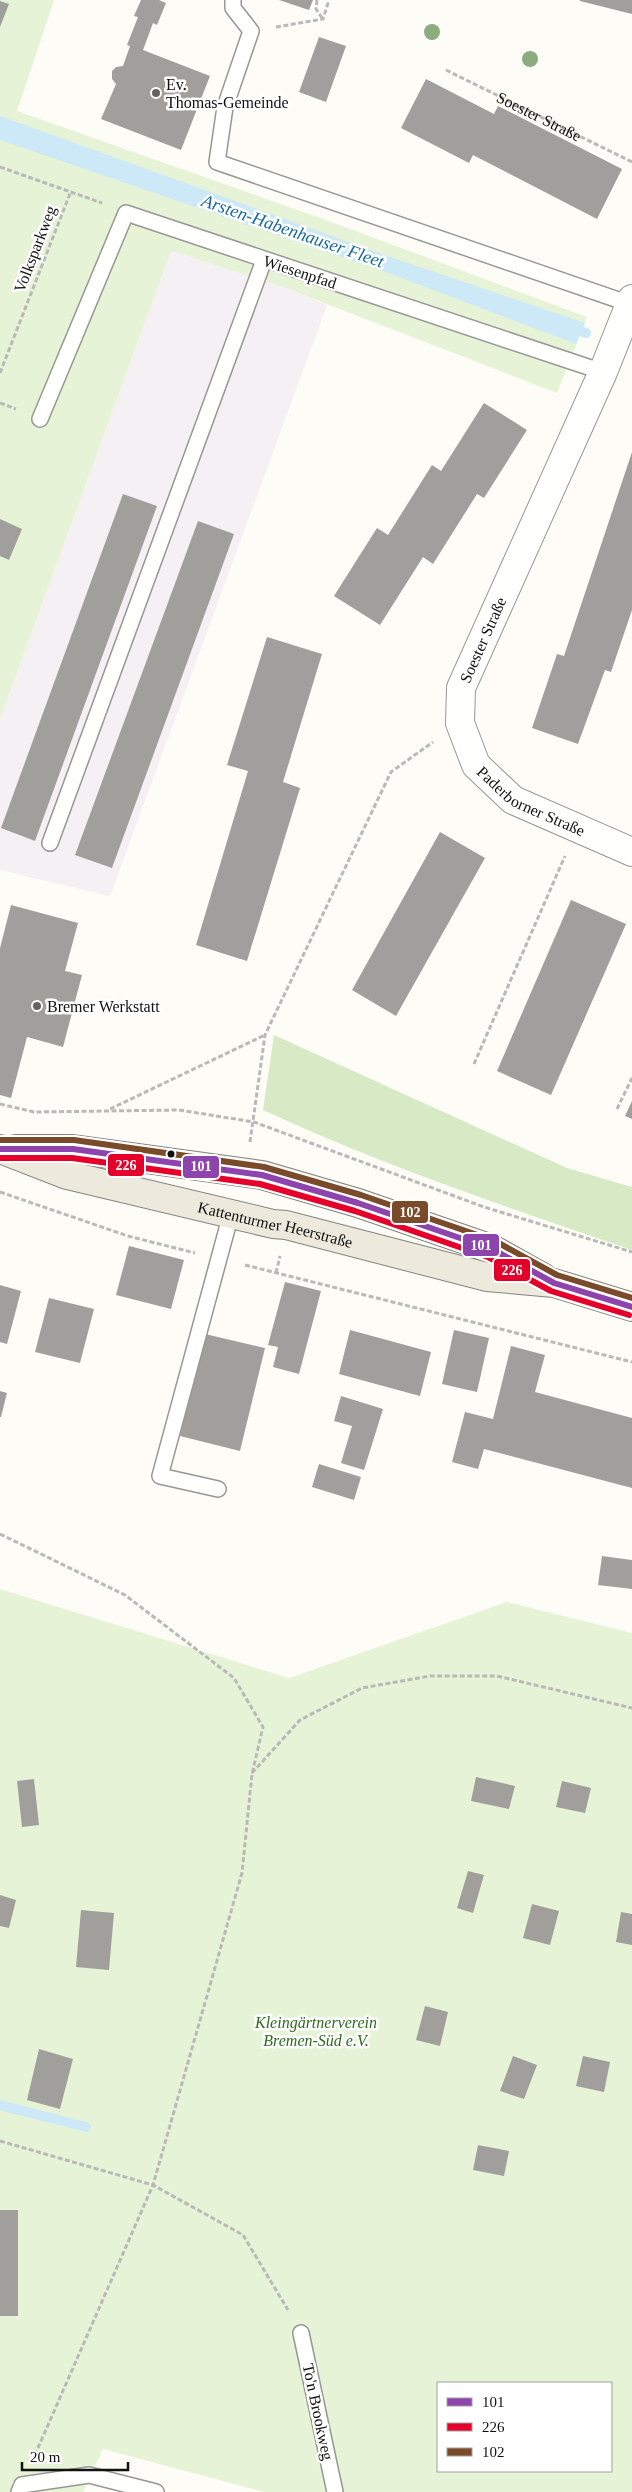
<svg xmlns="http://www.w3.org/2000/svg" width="632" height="2492" viewBox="0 0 632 2492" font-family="Georgia,serif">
  <rect width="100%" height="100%" fill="#fdfcf7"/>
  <!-- industrial -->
  <path fill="#f5f0f3" d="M171,251L280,286L327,305L110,896L0,870V719Z"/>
  <!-- green -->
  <path fill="#e7f3d7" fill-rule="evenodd" d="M0,0H54L17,111L326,220L587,317L557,393L280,286L171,251L0,719Z
    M0,1589L289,1678L507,1602L632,1633V2492H264L103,2449L83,2492H0ZM438,2383H611V2471H438Z"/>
  <!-- forest -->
  <path fill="#d8eac5" d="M274,1035L567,1168L632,1187V1250C507,1207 383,1166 263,1110Z"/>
  <!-- water -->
  <path fill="#cde8f7" d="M0,116L393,258L585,323L576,344L391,274L0,140Z"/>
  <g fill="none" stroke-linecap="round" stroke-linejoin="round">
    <!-- stream -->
    <path stroke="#cde8f7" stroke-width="10" d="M570,328L586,333
      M0,2105L86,2127"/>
  </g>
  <!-- building -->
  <path fill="#a19f9c" d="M141,0H159L166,3L157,25L153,23L143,50L210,76L181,150L101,119L116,84L112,79V71L116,67L123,66L130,46L127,45L138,17L134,16Z
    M279,0H313L309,10Z
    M580,0H632V14L580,1Z
    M0,1L9,4L0,27Z
    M319,37L346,46L326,102L299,92Z
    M426,79L494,114L498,106L622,169L597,219L473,155L469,163L401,128Z
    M484,403L527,430L484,498L477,494L433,564L423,557L380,625L334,596L377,528L388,535L432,465L441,471Z
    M632,452V610L611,672L605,670L578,744L532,728L557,654L564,656Z
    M123,494L157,506L35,841L1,828Z
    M0,519L22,529L9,560L0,556Z
    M198,521L234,534L112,868L75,855Z
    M267,637L322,654L283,782L300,788L247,961L196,945L248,771L227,765Z
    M440,832L485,858L396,1016L352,990Z
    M571,900L626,924L551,1095L497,1071Z
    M11,905L78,923L65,971L82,975L63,1047L27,1037L11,1098L0,1095V948Z
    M632,1101V1119L625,1116Z
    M129,1246L184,1260L171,1309L116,1295Z
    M285,1282L321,1291L299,1374L273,1367L278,1347L268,1345Z
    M0,1285L21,1291L7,1344L0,1342Z
    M49,1298L94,1309L80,1363L35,1352Z
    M350,1330L431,1352L420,1396L339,1374Z
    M454,1330L489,1338L477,1392L442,1384Z
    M205,1334L265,1348L240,1451L180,1436Z
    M511,1346L545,1355L535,1392L632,1418V1488L484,1449L478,1469L452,1462L465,1412L493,1419Z
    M0,1391L7,1393L1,1417H0Z
    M341,1396L383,1409L364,1470L341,1463L352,1426L334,1421Z
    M319,1464L361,1477L354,1500L312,1487Z
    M602,1556L632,1560V1589L598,1585Z
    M476,1777L515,1786L509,1809L471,1801Z
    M34,1779L39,1825L22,1827L17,1781Z
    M562,1781L591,1788L585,1813L556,1807Z
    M468,1871L484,1875L473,1913L457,1908Z
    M0,1895L16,1900L9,1928L0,1926Z
    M532,1904L559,1911L550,1945L523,1938Z
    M81,1910L114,1913L109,1970L76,1967Z
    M621,1912L632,1914V1945L616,1942Z
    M425,2006L448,2012L440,2046L416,2040Z
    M39,2049L73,2059L60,2109L27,2100Z
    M513,2056L537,2065L524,2099L500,2091Z
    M583,2056L610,2062L604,2092L576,2086Z
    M478,2145L509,2151L504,2176L473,2170Z
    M0,2210H18V2316H0Z"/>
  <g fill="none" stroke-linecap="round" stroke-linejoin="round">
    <defs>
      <path id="lane" d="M233,0V8L251,31L225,107L217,162L630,304
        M40,419L126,213L603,372
        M50,843L264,260
        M218,1489L160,1476L231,1214
        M301,2333L335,2492
        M19,2492L22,2485L89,2475L156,2492"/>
      <g id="street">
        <path id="s2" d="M632,299L603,372L461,688L460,723L476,765L513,800L632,852"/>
      </g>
      <g id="primary">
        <path id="s3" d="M0,1149L67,1175L273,1224L286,1225L487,1277L554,1283L632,1307"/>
        <path d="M16,1149H73L262,1175L358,1203L492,1249L544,1278"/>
      </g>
    </defs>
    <!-- lane casing -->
    <use href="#lane" stroke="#979795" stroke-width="18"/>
    <!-- street casing -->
    <use href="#street" stroke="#979795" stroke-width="30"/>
    <!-- primary casing -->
    <use href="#primary" stroke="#858482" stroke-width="30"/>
    <!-- path -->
    <g stroke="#b9b9b8" stroke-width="3" stroke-dasharray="5 2.5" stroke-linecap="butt">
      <path d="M317,0L316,9L322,18"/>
      <path d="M276,27L323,19L329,0"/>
      <path id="s1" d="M446,70L632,162"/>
      <path d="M0,167L102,203"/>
      <path d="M0,373L71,191"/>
      <path d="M0,403L16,409"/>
      <path d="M474,1064L565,856"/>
      <path d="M0,1104L34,1112L179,1110L254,1122L484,1207L632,1252"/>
      <path d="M110,1109L265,1035"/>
      <path d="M617,1109L632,1078"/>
      <path d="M250,1142L265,1035L391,772L433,742"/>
      <path d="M0,1192L128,1236L195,1253"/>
      <path d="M245,1265L632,1362"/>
      <path d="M276,1273L280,1256"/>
      <path d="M0,1534L125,1595L234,1678L263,1727L252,1774L242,1873L153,2185L34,2457"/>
      <path d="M252,1773L300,1720L362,1688L430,1676H497L632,1708"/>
      <path d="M0,2141L153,2185L243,2235L288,2310"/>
    </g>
    <!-- lane -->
    <use href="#lane" stroke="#fffffe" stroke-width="15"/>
    <!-- street -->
    <use href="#street" stroke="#fffffe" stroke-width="28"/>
    <!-- primary -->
    <use href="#primary" stroke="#ede9dc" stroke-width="28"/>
    <defs>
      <path id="bus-1" d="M0,1149H73L262,1175L358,1203L492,1249L554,1283L632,1307"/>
      <path id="bus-2" d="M0,1158H72L260,1184L355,1211L488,1257L551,1291L629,1315"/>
      <path id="bus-3" d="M0,1140H74L264,1167L361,1195L495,1241L557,1275L632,1298"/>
    </defs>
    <!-- bus-1 casing -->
    <use href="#bus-1" stroke="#fff" stroke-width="10"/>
    <!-- bus-2 casing -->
    <use href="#bus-2" stroke="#fff" stroke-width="10"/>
    <!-- bus-3 casing -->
    <use href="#bus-3" stroke="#fff" stroke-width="10"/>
    <!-- bus-1 -->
    <use href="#bus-1" stroke="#8e44ad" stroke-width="6"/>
    <!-- bus-2 -->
    <use href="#bus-2" stroke="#e4002b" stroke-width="6"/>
    <!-- bus-3 -->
    <use href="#bus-3" stroke="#7a4b2a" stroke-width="6"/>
  </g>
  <!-- trees -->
  <g fill="#8cac80">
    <circle cx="432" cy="32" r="8"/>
    <circle cx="530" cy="59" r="8"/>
  </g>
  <!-- markers -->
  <g fill="#646362" stroke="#fff" stroke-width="2">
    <circle cx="156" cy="93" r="5"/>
    <circle cx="37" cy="1006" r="5"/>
  </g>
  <circle fill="#111" stroke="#fff" stroke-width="2" cx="171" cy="1154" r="4.5"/>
  <g text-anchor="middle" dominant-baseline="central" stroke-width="5" stroke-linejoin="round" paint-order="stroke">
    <!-- poi labels -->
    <g font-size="16" fill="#111" stroke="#fff" text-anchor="start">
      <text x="166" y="84">Ev.<tspan x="166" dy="18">Thomas-Gemeinde</tspan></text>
      <text x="47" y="1006">Bremer Werkstatt</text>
    </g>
    <!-- street labels -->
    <g font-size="16" fill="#111" stroke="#fff">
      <text stroke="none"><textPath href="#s1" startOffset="104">Soester Straße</textPath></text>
      <text transform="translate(35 249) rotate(-69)">Volksparkweg</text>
      <text transform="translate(300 272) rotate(18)">Wiesenpfad</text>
      <text transform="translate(483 640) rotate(-66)">Soester Straße</text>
      <text stroke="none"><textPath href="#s2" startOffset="572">Paderborner Straße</textPath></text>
      <text stroke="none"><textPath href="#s3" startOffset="286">Kattenturmer Heerstraße</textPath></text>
      <text transform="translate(318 2412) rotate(78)">To'n Brookweg</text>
    </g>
    <!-- park labels -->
    <g font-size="16" font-style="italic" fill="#2f6b1f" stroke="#fff">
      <text x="316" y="2022">Kleingärtnerverein<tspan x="316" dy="18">Bremen-Süd e.V.</tspan></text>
    </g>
    <!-- water labels -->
    <g font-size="18" font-style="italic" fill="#1768a6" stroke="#fff">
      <text transform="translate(293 231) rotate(19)">Arsten-Habenhauser Fleet</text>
    </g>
  </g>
  <g stroke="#fff" stroke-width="2">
    <rect x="107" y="1153" width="38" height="24" rx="5" fill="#e4002b"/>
    <rect x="182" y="1155" width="38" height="24" rx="5" fill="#8e44ad"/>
    <rect x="391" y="1200" width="38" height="24" rx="5" fill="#7a4b2a"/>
    <rect x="462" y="1233" width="38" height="24" rx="5" fill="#8e44ad"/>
    <rect x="493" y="1258" width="38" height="24" rx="5" fill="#e4002b"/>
  </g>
  <g font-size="14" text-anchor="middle" font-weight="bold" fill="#fff">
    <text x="126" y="1170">226</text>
    <text x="201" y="1171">101</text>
    <text x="410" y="1217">102</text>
    <text x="481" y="1250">101</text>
    <text x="512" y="1275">226</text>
  </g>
  <!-- legend -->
  <rect x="437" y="2382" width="175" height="90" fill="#ffffff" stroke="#a0a0a0"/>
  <rect x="447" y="2398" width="25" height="8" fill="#8e44ad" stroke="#a0a0a0"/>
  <text x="482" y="2407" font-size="15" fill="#111111">101</text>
  <rect x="447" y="2423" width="25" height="8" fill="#e4002b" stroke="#a0a0a0"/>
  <text x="482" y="2432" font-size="15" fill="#111111">226</text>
  <rect x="447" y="2448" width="25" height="8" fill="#7a4b2a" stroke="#a0a0a0"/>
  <text x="482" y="2457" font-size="15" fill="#111111">102</text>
  <!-- scale -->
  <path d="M22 2462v8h106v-8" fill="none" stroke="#111111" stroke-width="2.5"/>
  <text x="30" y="2462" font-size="15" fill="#111111" stroke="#ffffff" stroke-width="4" paint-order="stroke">20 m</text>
</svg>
